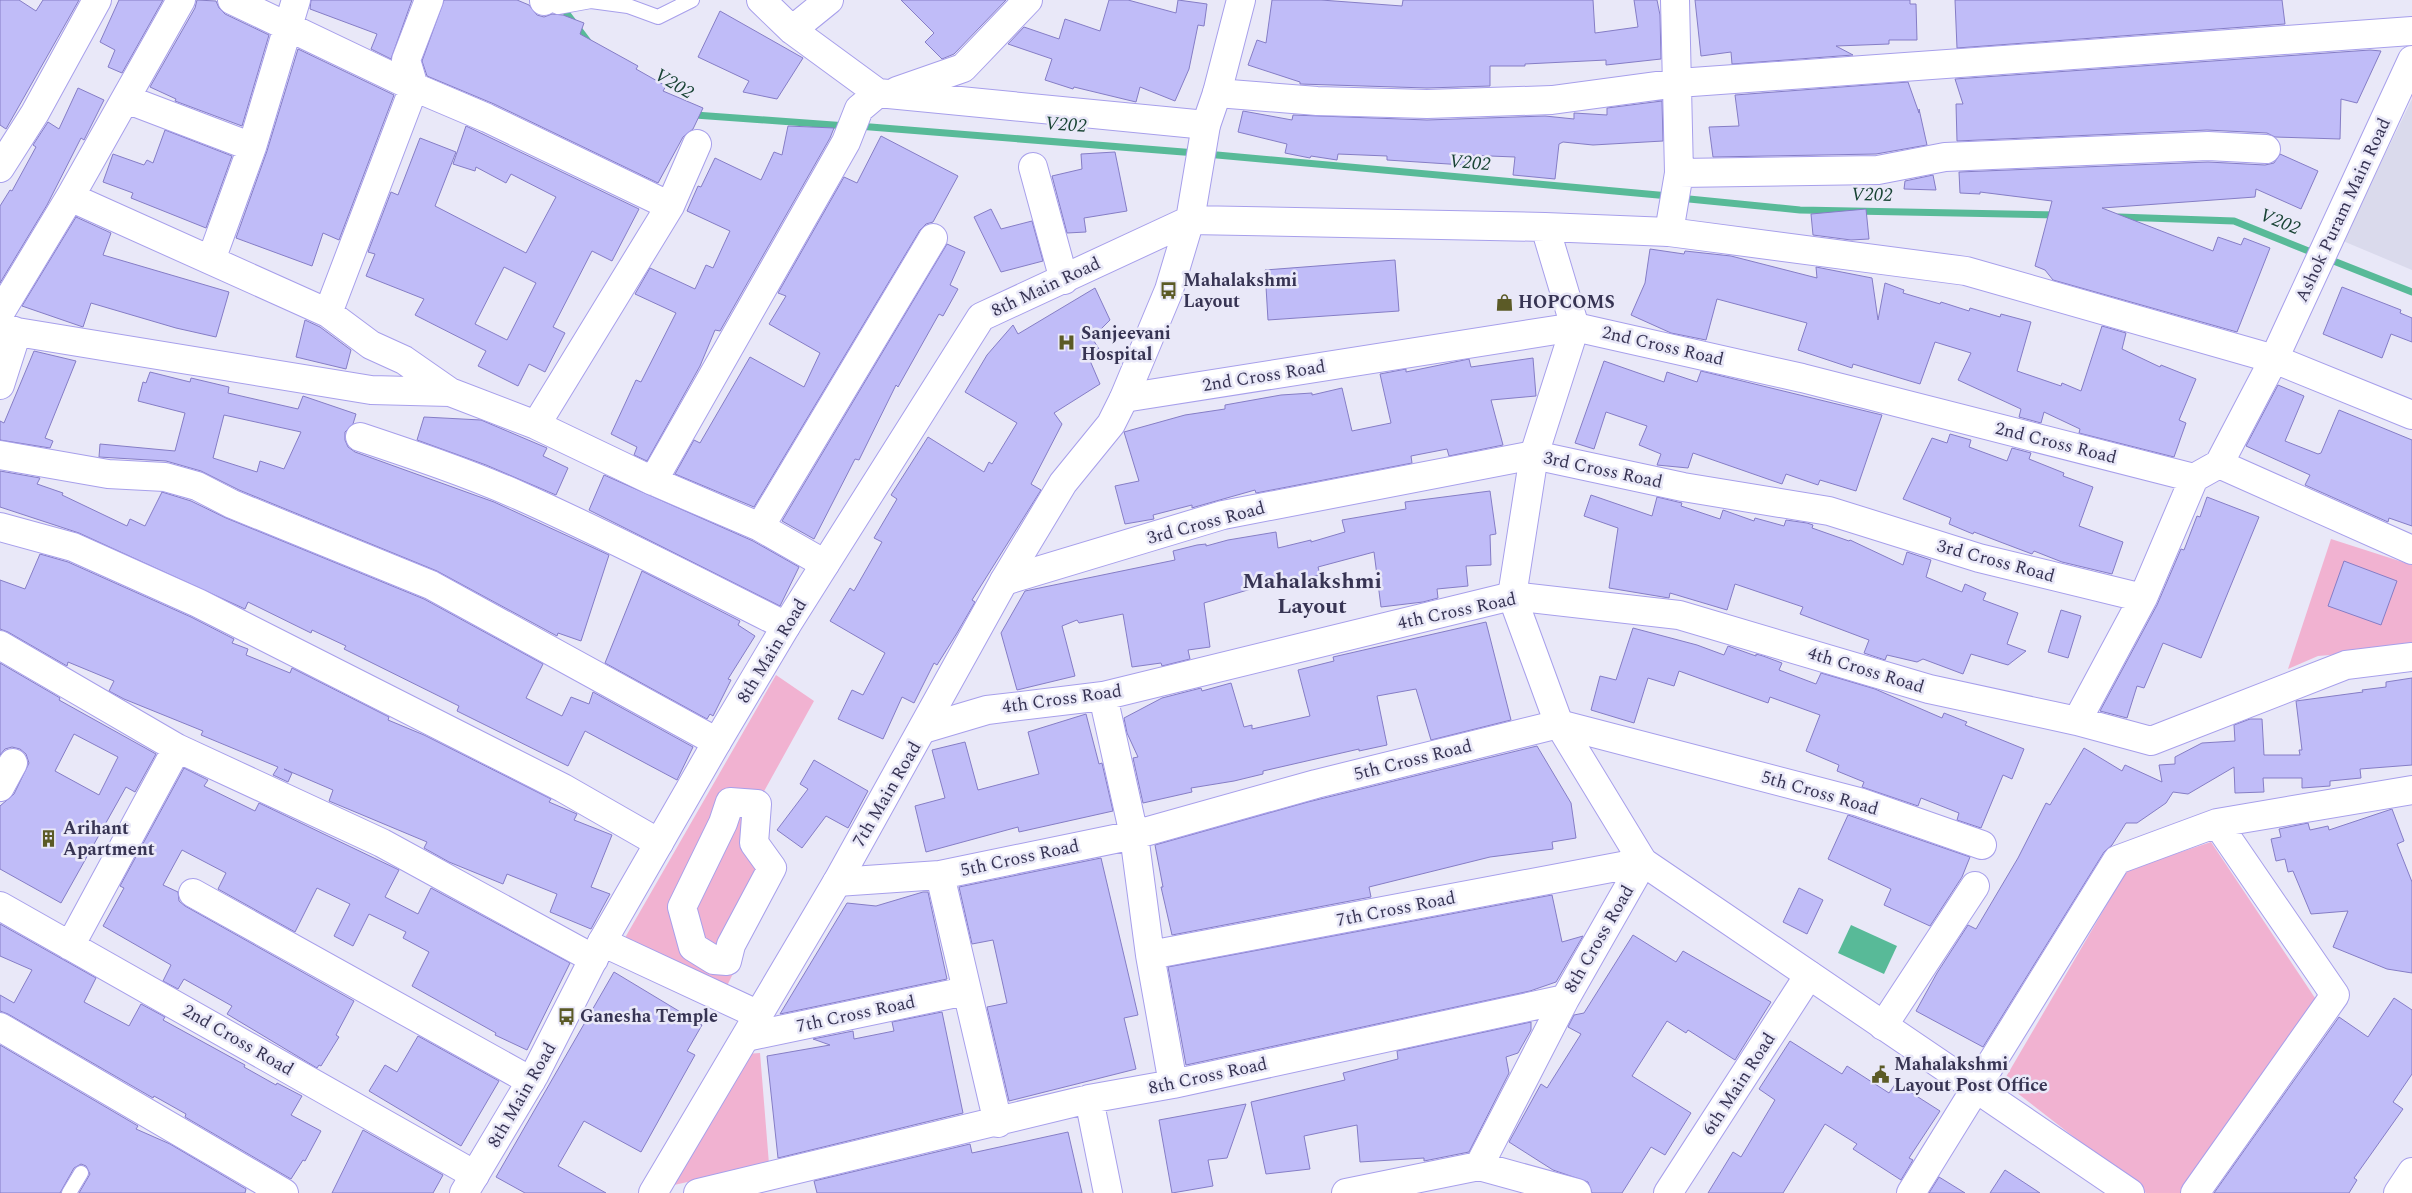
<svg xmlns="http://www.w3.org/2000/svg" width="2412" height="1193" viewBox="0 0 2412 1193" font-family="Spectral,serif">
  <rect width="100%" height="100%" fill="#e9e8f8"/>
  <!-- built -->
  <path fill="#dadaec" d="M2412,99V270L2343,241Z"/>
  <!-- green -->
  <path fill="#f1b2d1" d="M2331,539L2412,565V648L2318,656L2288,669Z
    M776,675L814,701L757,804L754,843L782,873L725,990L622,943Z
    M2211,842L2317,1001L2185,1193H2146L2003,1082L2127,870Z
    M760,1053L769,1164L674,1185L745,1054Z"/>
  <!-- water -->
  <path fill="#58ba98" d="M1851,925L1897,946L1884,974L1838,953Z"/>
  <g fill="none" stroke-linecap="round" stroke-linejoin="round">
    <!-- stream -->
    <path stroke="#58ba98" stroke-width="7" d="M562,7L590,44
      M691,113L695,115L847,126
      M858,126L1196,153
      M1206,154L1669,196
      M1679,198L1800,210L2058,215
      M2119,217L2234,221L2316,254
      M2326,258L2412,292"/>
  </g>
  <!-- building -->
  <path fill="#c0bcf8" stroke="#857dc6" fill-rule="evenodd" d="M0,0H19L36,11L43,0H79L6,129L0,125Z
    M119,0H163L122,73L108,67L115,50L100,42Z
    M197,0L216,1L219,8L225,14L269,35L242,126L175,101L176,99L150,87L195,8Z
    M311,0H412L391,59L371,49L377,34L310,9Z
    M444,0H517L529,5L537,15L544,17L552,14L563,15L584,23L580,34L638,66L636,69L666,86L663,91L703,108L693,129L683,137L658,183L494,104L427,76L422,61Z
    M901,0H1006L954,54L942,59L925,42L934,33Z
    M1109,0H1128L1176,13L1178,0L1207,4L1204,26L1198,25L1189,69L1175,101L1140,87L1136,102L1074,87L1073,89L1045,80L1052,59L1008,44L1024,27L1059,39L1065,19L1100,31Z
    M1272,0H1321L1402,6L1403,0H1593L1595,33L1638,27L1634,0H1657L1660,15L1661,59L1606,65V60L1525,64V66H1490V86L1427,88L1300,84V82L1248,65L1257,40L1266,43Z
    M1695,0H1910V4H1916L1917,40H1889V44L1836,46L1853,55L1732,64L1731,52L1701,56Z
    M1955,0H2282L2285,24L1957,48Z
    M720,11L803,58L777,99L743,92L749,81L698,57Z
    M298,49L394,95L339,240L323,233L312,266L236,238L267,151Z
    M2370,50L2381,51L2357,103L2341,99L2340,139L2275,137L2267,133L2207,130L1957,141L1956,104H1963L1955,79Z
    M1908,82L1919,113V109L1927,145L1876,154L1713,157L1709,127L1739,126L1735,95Z
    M78,88L104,100L84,140L81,138L47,205L0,283V206L10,190L12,191L36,147L33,145L48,122L59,129Z
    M1662,101L1663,141L1593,145L1563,142L1559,144L1555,179L1513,175L1515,157L1465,155L1464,165L1387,160V156L1338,154L1337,160L1311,156L1310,158L1285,153L1287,144L1238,132L1243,111L1292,120L1293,115L1427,120L1545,116L1574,119V113L1607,115V108Z
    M466,126L639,209L612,261L592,251L553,327L565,333L545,372L529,364L518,386L478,366L486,351L415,315L424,299L366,276L375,254L368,252L391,192L398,195L420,138L456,152L435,206L526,253L556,197L511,174L506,183L476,167L475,171L453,164ZM504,267L536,283L507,340L475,324Z
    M788,126L834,128L830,138L720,331L715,330L700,366L647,461L634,455L637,447L611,434L636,380L641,382L676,313L635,294L650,268L695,289L706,265L713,268L730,231L687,211L698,186L701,187L715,158L761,180L774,152L782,155Z
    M165,130L232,156L206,228L131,198L133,193L103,182L113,154L144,165L147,160L153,163Z
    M881,136L958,176L933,222L926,224L920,230L754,507L675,474L694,440L700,443L750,357L804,387L820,353L769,324L786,296L778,293L844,177L857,183Z
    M1115,152L1127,211L1084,218L1086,232L1067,233L1052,176L1082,169L1081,154Z
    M2280,154L2318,171L2301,209L2256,189L2255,197L2102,208L2213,251L2218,237L2241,245L2244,238L2270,248L2237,332L2053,280L2045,270L2035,266L2052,201L1980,192V194L1960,193L1959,172L2208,162L2265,165L2274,163Z
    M1933,175L1936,190L1904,189L1905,181Z
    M991,209L1001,229L1032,221L1043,261L1001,272L974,217Z
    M1866,209L1869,239L1851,240L1813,235L1811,214Z
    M76,217L111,233L103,255L229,292L216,337L176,328L91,303L83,327L22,306Z
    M947,244L965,252L950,285L958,289L943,316L939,314L898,387L896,385L859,460L855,459L814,539L782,521Z
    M1650,249L1684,254L1685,251L1731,256L1817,278L1816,267L1872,278L1878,320L1885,283L1904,290L1903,293L1940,304L1941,302L1969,311L1970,308L2000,317L2001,314L2031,322L2017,371L2061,386L2062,383L2081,391L2102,326L2126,333L2122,349L2160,367L2161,365L2196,379L2179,420L2186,423L2174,457L2079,433L2080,429L2044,412L2041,423L2019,417L2021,409L1958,380L1971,353L1935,342L1920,384L1853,364L1852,368L1798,350L1807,323L1717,299L1706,340L1671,333L1631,315L1645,283Z
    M1395,260L1399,311L1268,320L1265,270Z
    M2342,287L2401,310L2400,313L2412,318V342L2391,334L2382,358L2323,334Z
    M1095,288L1110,320L1092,338L1099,349L1088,356L1100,384L1054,413L1062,424L1031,484L1041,490L972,600L975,602L957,633L937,665L934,663L914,703L902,697L883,739L838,719L852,690L863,695L885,653L830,621L850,588L854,591L882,542L874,538L897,499L891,495L928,437L984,472L989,462L992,464L1017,423L965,392L987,355L1013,325L1018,334Z
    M305,320L320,327L351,350L346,369L296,357Z
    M34,351L76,361L45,438L53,441L50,448L0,440V421L4,423Z
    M1533,358L1536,396L1491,400L1503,445L1449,456L1447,449L1411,456L1412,463L1256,493L1255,490L1195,507L1192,508V505L1153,515L1154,519L1125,524L1115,486L1139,481L1124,432L1185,415L1225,409V405L1281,395L1312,393V395L1342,388L1352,431L1391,423L1380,374L1406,369V372L1469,359L1471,367Z
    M1604,361L1664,382L1667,372L1697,382L1701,371L1882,415L1856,491L1820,480L1818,485L1786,474L1782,484L1693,453L1688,468L1657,465L1661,454L1639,445L1647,426L1606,412L1594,449L1575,443Z
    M150,372L190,382L191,378L229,387L228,393L298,409L303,396L356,414L353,424L345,432V440L348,447L355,452L494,502L609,555L581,641L558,633L557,636L437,571L239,490L201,471L166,461L99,457L100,444L175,451L185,413L138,401L143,382L146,383ZM224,415L301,432L284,469L260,461L257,472L213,458Z
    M2278,385L2304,396L2285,441L2318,454L2321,453L2339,410L2412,440V526L2389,518L2388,522L2305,485L2310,475L2246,446Z
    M424,417L481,420L547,448L543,456L568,468L556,495L486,465L417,440Z
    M1950,434L1971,440L1969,447L2007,461L2012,448L2031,453L2029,459L2064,473L2063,476L2093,487L2079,526L2123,542L2112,574L2062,562L2034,551L2032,554L1974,532L1973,534L1949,524L1951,518L1903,499L1932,438L1947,443Z
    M0,471L40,478L37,484L63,493L62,495L127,526L130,519L145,526L162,492L191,501L226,518L424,599L543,664L526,698L562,716L571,697L589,704L593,692L693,747L677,780L585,731L568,766L457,711L459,706L344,649L346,646L312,630L311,633L248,602L245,609L79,533L0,507Z
    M604,475L753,541L799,567L780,606L589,510Z
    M1490,491L1496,534L1490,535L1491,565L1466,566L1468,586L1437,589L1438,598L1423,602L1381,607L1374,552L1318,567L1320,575L1292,581L1291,578L1250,585L1251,589L1204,603L1210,647L1188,650L1190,659L1162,666L1161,663L1132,667L1123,614L1079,623L1077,620L1062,626L1075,676L1017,690L1001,633L1025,591L1175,560L1173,551L1197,545L1206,544V546L1228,540L1276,532L1278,548L1311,540V542L1345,532L1342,520L1406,509L1405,502Z
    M1591,495L1652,516L1657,497L1682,503L1681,506L1720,519L1723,510L1754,521L1755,518L1784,526L1786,520L1807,523L1813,525L1812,528L1849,541L1850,540L1903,565L1907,552L1931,560L1926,577L1962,592L1965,584L1986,593L1983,600L2018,613L2007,644L2026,651L2008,665L1971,654L1963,674L1923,659L1917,662L1887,655L1885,660L1864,653L1869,640L1800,614L1803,607L1735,584L1727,610L1670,593L1669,598L1609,588L1618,528L1584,516Z
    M2207,497L2259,517L2201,658L2163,643L2144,688L2137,686L2127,718L2100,711L2157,605L2181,549L2184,550L2197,516L2200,517Z
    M40,554L68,562L191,617L234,639L232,643L248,649L246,655L290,673L292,668L389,717L388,720L424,735L551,799L549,802L577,814L574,820L612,835L591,887L610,894L591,929L550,912L557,894L507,874L503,884L449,862L424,848L427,842L329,801L333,790L284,769L292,773L288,782L273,775L278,767L201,735L203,731L124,699L109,691L114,681L68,662L67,666L8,632L0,629V580L25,589Z
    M2344,561L2397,581L2381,625L2328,606Z
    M642,571L740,621L738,625L755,636L728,679L731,680L713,716L710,714L707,719L605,663Z
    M2061,610L2081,616L2068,658L2048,652Z
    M1486,622L1511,720L1431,740L1416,689L1377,696L1387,745L1359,751V749L1263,771V774L1234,781L1191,788L1192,792L1143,803L1133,758L1138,757L1127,733L1124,718L1162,698L1201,688L1202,691L1231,683L1244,727L1252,725V729L1310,716L1298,670L1334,661L1333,657Z
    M1633,628L1697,645L1724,655L1728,646L1756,656V654L1763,656L1782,663L1779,670L1816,684L1821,673L1875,689L1942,718L1944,713L1967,722L1965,725L2024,749L2012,779L2003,775L1981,828L1957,820L1959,813L1921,798L1918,806L1862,787L1864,782L1837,771L1839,765L1806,751L1820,715L1770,697L1768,703L1679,671L1674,686L1648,678L1634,723L1591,710L1600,676L1616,680Z
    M0,663L55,695L60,698L59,700L156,754L135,792L126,787L61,903L0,869V806L14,794L29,763L26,754L20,749L12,747L5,749L0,755ZM74,734L118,757L99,795L55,771Z
    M2412,678V765L2360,769L2361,778L2330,781V786L2302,788V778H2263L2264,792L2235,793L2234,767L2188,794L2173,792L2166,803L2137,823H2126L2112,845L2104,852L1983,1047L1916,1011L1937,973L1968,925L1976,929L2018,858L2046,803L2050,805L2084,748L2122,771L2125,765L2162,782L2159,765L2175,764V757L2202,743L2235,741L2234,725L2250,719H2262L2264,755H2300L2299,750H2302L2296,701L2363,692L2362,690L2386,687V682Z
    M1086,714L1099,764L1102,763L1113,811L1019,832L1018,827L926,852L915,806L945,798L932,750L965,742L978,790L1039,774L1028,732Z
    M1537,746L1571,803L1576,838L1552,842L1553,849L1490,857L1369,887L1371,897L1172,935L1161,887H1163L1155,845L1308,802Z
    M814,760L868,791L848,828L826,816L802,848L777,830L808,789L800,784Z
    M184,768L208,780L204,786L255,811L259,803L399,870L385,897L418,914L431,888L570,963L527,1050L495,1035L496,1033L412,986L429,952L403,938L406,932L369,914L353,946L334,936L350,904L317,888L295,932L218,889L226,873L182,850L163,885L178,892L179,901L185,906L354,1001L336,1035L339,1037L321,1066L319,1065L317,1068L227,1014L232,1006L184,979L178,989L163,981L171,965L103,926L124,888L120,886Z
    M2392,809L2404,841L2397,844L2412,882V973L2387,969L2333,947L2348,911L2311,914L2293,871L2288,872L2285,859L2276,861L2271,839L2281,837L2279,829L2308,823L2310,830L2328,826L2329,830Z
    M1848,815L1970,857L1962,877L1930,926L1884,905L1891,889L1828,859Z
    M1101,858L1138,1015L1124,1018L1136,1069L1009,1101L987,1007L1007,1003L993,940L972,944L959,887Z
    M1799,888L1823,900L1807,934L1783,922Z
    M923,892H928L947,979L780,1014L847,903L876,906Z
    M1552,895L1562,942L1583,936L1556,982L1530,991L1186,1065L1168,967Z
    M0,924L96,978L84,1002L129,1026L141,1004L165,1017L163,1020L245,1065L244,1067L276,1085L277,1083L302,1096L291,1115L321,1131L305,1161L303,1160L291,1179L185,1117L186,1114L154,1096L153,1098L8,1014L0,1011V995L14,1003L32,970L0,956Z
    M1633,935L1676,962L1683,951L1771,1002L1735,1060L1688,1030L1686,1033L1667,1021L1632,1076L1691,1113L1665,1155L1651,1147L1622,1193H1592L1588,1182L1553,1170L1509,1142L1541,1084L1547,1088L1581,1034L1568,1027L1574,1015L1584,1013Z
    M614,972L702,1025L687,1051L695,1055L641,1152L584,1121L558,1166L606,1193H525L496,1177Z
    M2394,998L2412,1010V1074L2393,1102L2403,1109L2354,1178L2357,1180L2349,1193H2214L2339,1017L2368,1037Z
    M942,1012L963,1113L778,1158L767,1056L830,1045L813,1039L853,1031L854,1039L894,1031L892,1022Z
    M1531,1022V1030L1518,1053L1506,1057L1509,1073L1469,1152L1424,1161V1158L1360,1162L1357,1125L1304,1136L1310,1169L1266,1174L1251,1102L1345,1080L1343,1073L1398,1059L1397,1051Z
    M418,1036L499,1081L461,1146L369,1091L385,1065L397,1072Z
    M1790,1041L1842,1074L1847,1066L1889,1093L1896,1083L1940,1111L1909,1158L1913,1160L1901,1180L1853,1149L1857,1144L1825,1124L1783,1193H1708L1733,1152L1741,1157L1775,1100L1759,1089Z
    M0,1045L138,1126L136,1129L170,1144L246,1189L245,1193H79L90,1174L86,1166L81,1164L74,1168L60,1193H0Z
    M1246,1104L1227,1158L1208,1160L1213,1186L1172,1193L1159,1120Z
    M363,1130L443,1175L433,1193H332Z
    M1068,1132L1082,1193H817L814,1181L970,1144L972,1153Z
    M2005,1170L2040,1193H1990Z
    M1939,1177L1965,1193H1929Z"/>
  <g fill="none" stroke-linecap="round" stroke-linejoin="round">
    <defs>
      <path id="lane" d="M544,1L558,7L591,1L628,6L658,17L692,0
        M69,1193L81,1173"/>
      <path id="street" d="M232,0L414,87L487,118L670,206
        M544,0V1
        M761,0L792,30L878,93L1206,125
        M792,30L829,0
        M897,91L963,68L1028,0
        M1217,93L1317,101L1427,104L1552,100L1678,83L2412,31
        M126,99L252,147
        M1033,167L1064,280
        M0,168L35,113L97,0
        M1679,173L1878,170L1945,157L2208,146L2266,149
        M70,197L328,313L371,345L404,360L450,392
        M1669,232L1679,173L1675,0
        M211,260L252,147L296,0
        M0,313L70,197L181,0
        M328,313L414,87L406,60L429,0
        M0,326L17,332L371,390L450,392L536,425L653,481L760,527L825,564
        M0,385L17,332
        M1124,398L1575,327L1802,378L2194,478
        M2412,415L2274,359L2219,464L2194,478L2143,598L2077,721L2151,741L2346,665L2412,657
        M536,425L670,206L697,144
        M360,437C414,455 468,473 520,496C610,536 698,582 786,626
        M0,455L108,474L165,477L197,486L232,504L431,585L717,742
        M2219,464L2412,550
        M653,481L846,142L859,109L878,93
        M0,527L73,547L198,603L563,788L659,843
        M760,527L933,238
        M1004,581L1223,515L1534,455L1683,487L1829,511L1979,558L2143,598
        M0,645L177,748L382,843L594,959
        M1103,696L1134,835L1150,955L1173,1084
        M923,729L987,710L1103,696L1512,596L1679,615L1929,689L2077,721
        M0,787L13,763
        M730,802L757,804L754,843L772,868L731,945L727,961L714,960L693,947L682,907L723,823Z
        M940,875L998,1123
        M837,882L940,875L1134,835L1316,784L1559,724L1859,802L1982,845
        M193,893L531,1081
        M0,906L475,1175
        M602,942L759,1015
        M70,946L177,748
        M1150,955L1643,862
        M1883,1026L1975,886
        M0,1027L284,1193
        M746,1037L966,991
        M1089,1099L1108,1193
        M1479,1166L1565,999
        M698,1193L1089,1099L1173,1084L1565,999L1643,862
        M1346,1193L1479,1166L1577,1193
        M1668,1193L1809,975
        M1911,1193L2117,860L2217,823L2412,790
        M2195,1193L2335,995L2217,823
        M2398,1193L2412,1172"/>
      <path id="secondary" d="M1545,227L1575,327L1534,455L1512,596L1559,724L1643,862L2130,1193
        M464,1193L535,1074L602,942L717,742L786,626L981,317L1190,220L1545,227L1669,232L1966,271L2274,359L2412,60
        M653,1193L837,882L1004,581L1063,483L1111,424L1124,398L1169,290L1190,220L1206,125L1217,93L1241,0"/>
    </defs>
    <!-- lane casing -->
    <use href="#lane" stroke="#a79feb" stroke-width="16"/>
    <!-- street casing -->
    <use href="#street" stroke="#a79feb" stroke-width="30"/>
    <!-- secondary casing -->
    <use href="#secondary" stroke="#a79feb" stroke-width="30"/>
    <!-- lane -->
    <use href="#lane" stroke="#fff" stroke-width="14"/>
    <!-- street -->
    <use href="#street" stroke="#fff" stroke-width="28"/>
    <!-- secondary -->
    <use href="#secondary" stroke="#fff" stroke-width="28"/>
  </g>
  <!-- icons -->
  <defs>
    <symbol id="bus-bare" viewBox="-9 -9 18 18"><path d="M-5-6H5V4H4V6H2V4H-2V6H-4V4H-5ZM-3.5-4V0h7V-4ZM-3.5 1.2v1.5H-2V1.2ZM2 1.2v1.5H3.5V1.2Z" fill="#5b5a26" stroke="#e9e8f8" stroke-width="2.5" paint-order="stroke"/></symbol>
    <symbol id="shop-bare" viewBox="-9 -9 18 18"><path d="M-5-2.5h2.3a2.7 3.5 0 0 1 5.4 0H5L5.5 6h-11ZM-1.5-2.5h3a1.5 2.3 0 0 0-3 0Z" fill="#5b5a26" stroke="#e9e8f8" stroke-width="2.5" paint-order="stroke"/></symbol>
    <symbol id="hospital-bare" viewBox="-9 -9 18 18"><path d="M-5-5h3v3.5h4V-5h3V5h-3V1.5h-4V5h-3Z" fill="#5b5a26" stroke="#e9e8f8" stroke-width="2.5" paint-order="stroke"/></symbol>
    <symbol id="building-bare" viewBox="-9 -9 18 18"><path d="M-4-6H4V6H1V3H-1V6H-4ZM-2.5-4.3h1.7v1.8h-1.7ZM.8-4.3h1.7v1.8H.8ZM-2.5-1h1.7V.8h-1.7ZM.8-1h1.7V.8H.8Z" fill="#5b5a26" stroke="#e9e8f8" stroke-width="2.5" paint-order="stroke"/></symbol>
    <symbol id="civic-bare" viewBox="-9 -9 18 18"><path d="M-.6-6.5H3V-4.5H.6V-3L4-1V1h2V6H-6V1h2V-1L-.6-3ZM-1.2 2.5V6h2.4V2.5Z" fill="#5b5a26" stroke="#e9e8f8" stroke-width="2.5" paint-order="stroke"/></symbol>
  </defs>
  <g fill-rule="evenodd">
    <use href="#bus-bare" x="1156" y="278" width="25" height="25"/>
    <use href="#shop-bare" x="1492" y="290" width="25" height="25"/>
    <use href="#hospital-bare" x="1054" y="330" width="25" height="25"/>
    <use href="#building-bare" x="36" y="826" width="25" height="25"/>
    <use href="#bus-bare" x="554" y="1004" width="25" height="25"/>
    <use href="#civic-bare" x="1868" y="1062" width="25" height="25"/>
  </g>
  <g text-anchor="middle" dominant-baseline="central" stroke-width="5" stroke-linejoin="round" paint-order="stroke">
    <!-- street labels -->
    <g font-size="18" fill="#373453" stroke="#e9e8f8">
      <text transform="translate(2343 210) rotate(-65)">Ashok Puram Main Road</text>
      <text transform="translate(1046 287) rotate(-25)">8th Main Road</text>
      <text transform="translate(1663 346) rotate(13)">2nd Cross Road</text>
      <text transform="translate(1264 376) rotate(-9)">2nd Cross Road</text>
      <text transform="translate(2056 443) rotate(14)">2nd Cross Road</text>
      <text transform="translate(1603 470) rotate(12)">3rd Cross Road</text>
      <text transform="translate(1206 523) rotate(-15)">3rd Cross Road</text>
      <text transform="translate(1996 561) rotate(15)">3rd Cross Road</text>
      <text transform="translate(1457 611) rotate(-12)">4th Cross Road</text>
      <text transform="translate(772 651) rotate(-59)">8th Main Road</text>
      <text transform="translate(1866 670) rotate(17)">4th Cross Road</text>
      <text transform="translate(1062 699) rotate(-8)">4th Cross Road</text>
      <text transform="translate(1413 760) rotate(-14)">5th Cross Road</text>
      <text transform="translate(1820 793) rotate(16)">5th Cross Road</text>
      <text transform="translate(887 794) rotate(-60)">7th Main Road</text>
      <text transform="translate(1020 858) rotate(-12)">5th Cross Road</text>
      <text transform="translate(1396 909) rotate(-11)">7th Cross Road</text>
      <text transform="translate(1599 939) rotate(-60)">8th Cross Road</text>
      <text transform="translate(856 1014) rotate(-12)">7th Cross Road</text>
      <text transform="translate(238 1040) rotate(30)">2nd Cross Road</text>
      <text transform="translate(1208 1076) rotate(-12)">8th Cross Road</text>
      <text transform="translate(1739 1084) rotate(-57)">6th Main Road</text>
      <text transform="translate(522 1095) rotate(-60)">8th Main Road</text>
    </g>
    <!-- poi labels -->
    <g font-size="18" font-weight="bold" fill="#373453" stroke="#e9e8f8" text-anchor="start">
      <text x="1183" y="280">Mahalakshmi<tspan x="1183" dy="21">Layout</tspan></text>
      <text x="1518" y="302">HOPCOMS</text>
      <text x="1081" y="333">Sanjeevani<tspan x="1081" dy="21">Hospital</tspan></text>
      <text x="63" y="828">Arihant<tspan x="63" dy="21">Apartment</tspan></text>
      <text x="580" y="1016">Ganesha Temple</text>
      <text x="1894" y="1064">Mahalakshmi<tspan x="1894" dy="21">Layout Post Office</tspan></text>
    </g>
    <!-- water labels -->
    <g font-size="19" font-style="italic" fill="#184334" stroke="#e9e8f8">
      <text transform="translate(674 84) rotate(31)">V202</text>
      <text transform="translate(1066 125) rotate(4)">V202</text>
      <text transform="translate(1470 163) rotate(5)">V202</text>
      <text transform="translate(1872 195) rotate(1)">V202</text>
      <text transform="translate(2280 222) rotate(22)">V202</text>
    </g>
    <!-- district labels -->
    <g font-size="22" font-weight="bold" fill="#373453" stroke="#e9e8f8">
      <text x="1312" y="581">Mahalakshmi<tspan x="1312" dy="25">Layout</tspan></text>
    </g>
  </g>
</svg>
